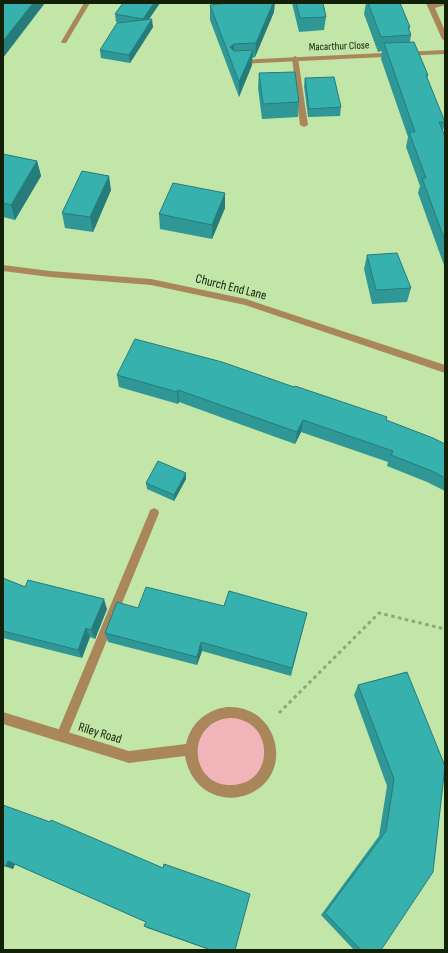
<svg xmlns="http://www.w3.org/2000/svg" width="448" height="953" viewBox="0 0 448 953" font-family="'Sofia Sans Condensed',sans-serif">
  <rect width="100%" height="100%" fill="#c2e5a8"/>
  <!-- green -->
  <path fill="#f0b4b9" d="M214,715L253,719L270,755L254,785L218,790L192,757L205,722Z"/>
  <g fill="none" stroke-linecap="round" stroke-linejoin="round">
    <!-- path -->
    <path stroke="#8ca877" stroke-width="3" stroke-dasharray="3.5 3.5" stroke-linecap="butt" d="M279,713L379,613L445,629"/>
    <!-- service -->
    <path fill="#aa875a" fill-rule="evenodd" d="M295,56L298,58L308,125L304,127L300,125L292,58Z
      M154,508L158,510L159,513L66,740L62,742L58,740L56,736L149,513L150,510Z"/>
    <!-- minor -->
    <path fill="#aa875a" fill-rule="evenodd" d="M84,3H90L66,43H62L61,42Z
      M426,3H432L433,4L445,3V5L435,8L445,31V41L442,39Z
      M445,50V54L239,64L236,62L239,60Z
      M227,707C278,704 296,774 249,794C236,799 225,799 213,794C197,787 188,773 185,756L129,763L3,724V712L129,751L186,744C191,723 206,710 227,707ZM231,718C275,720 275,784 232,785C188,787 185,720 231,718Z"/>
    <!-- tertiary -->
    <path fill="#aa875a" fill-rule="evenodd" d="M3,265L50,271L151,279L246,299L445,365V373L245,305L151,285L50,277L3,271Z"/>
  </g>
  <!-- wall -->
  <path fill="#2f9896" d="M160,3L149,19L153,27L130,63L101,58L100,50L119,23L116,22L115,14Z
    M292,3H323L326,17L324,30L299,32Z
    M366,3H400L410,27L409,30L411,35L410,42L428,75L427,79L445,122L443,131L445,136V268L418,193L420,186L406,147L408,137L381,59L382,51L378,52L364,14Z
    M210,5L274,12L255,57L252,58V65L239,97L210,20Z
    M259,73L299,102L298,117L262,119L258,88Z
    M305,78L341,107L340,116L308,117L304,86Z
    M3,154L37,161L41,176L15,220L3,217Z
    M111,190L93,232L65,228L62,213Z
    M225,208L212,239L160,229L159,214Z
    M367,255L411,288L407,302L372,304L364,269Z
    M117,375L386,420L445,444V491L427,482L387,466L388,462L301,432L295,444L179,402L178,404L119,387Z
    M186,479L174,501L147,489L146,483Z
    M3,578L25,587L107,609L95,639L90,637L82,658L3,638Z
    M224,606L307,613L291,676L202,651L197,665L108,642L105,633Z
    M407,672L381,950H354L321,915L379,836L387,786L354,695L358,685Z
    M3,805L235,950H210L147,928L144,926L146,922L15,864L13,869L3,866Z"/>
  <!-- shaded-wall -->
  <path fill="#267c7a" d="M33,3H45L3,58V41Z
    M154,3H160L143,28V19Z
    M273,3H275L274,12L255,57L256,43Z
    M152,19L153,27L130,63L129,55Z
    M234,44V58L230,47Z
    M253,50L252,65L239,97V82Z
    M37,161L41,176L15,220L11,205Z
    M109,176L111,190L93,232L90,217Z
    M225,193V208L212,239V225Z
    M178,390L179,402L178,404L177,392Z
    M303,420L301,432L295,444L297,432Z
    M186,473V479L174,501V495Z
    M104,599L107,609L95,639L91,630Z
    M86,628L90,637L82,658L78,650Z
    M201,642L202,651L197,665V657Z
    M8,861L15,864L13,869L6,866Z"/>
  <!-- building -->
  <path fill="#37b1ae" stroke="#267c7a" d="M3,3H33L3,41Z
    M123,3H154L143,19L115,14Z
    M229,3H273L256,43L234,44L230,47L234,51L253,50L239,82L210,5Z
    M296,3H323L326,17L300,18Z
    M368,3H400L410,27H408L411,35L381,37Z
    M152,19L129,55L100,50L117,23Z
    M414,42L428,75H426L445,122H439L445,136V241L422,178H426L409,132H415L384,43Z
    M295,72L299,102L263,104L259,73Z
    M334,77L341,107L309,109L305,78Z
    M3,154L37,161L11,205L3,203Z
    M82,171L109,176L90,217L62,213Z
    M173,183L225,193L212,225L159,214Z
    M397,253L411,288L376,290L367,255Z
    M135,339L222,362L294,387L295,386L387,417L386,420L433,438L445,444V478L432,471L391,455L393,451L303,420L297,432L178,390L177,392L117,375Z
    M158,461L186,473L174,495L146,483Z
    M3,578L25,587L28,580L104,599L91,630L86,628L78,650L3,631Z
    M146,587L224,606L229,591L307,613L292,668L201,642L197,657L105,633L117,602L138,608Z
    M407,672L445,766L433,872L381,950H361L325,913L386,831L394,779L358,685Z
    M3,805L50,822L51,820L163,868L164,864L250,894L235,950H211L144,926L146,922L8,861L6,866L3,865Z"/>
  <g text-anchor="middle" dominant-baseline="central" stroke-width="3" stroke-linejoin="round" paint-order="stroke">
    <!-- far-street labels -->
    <g font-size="11" fill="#132008" stroke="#c2e5a8">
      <text transform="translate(339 46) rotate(-2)">Macarthur Close</text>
    </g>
    <!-- street labels -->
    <g font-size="13" fill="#132008" stroke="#c2e5a8">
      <text transform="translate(231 287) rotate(14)">Church End Lane</text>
      <text transform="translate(100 733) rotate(17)">Riley Road</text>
    </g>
  </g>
  <!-- border -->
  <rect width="448" height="953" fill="none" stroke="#132008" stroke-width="8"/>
</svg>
